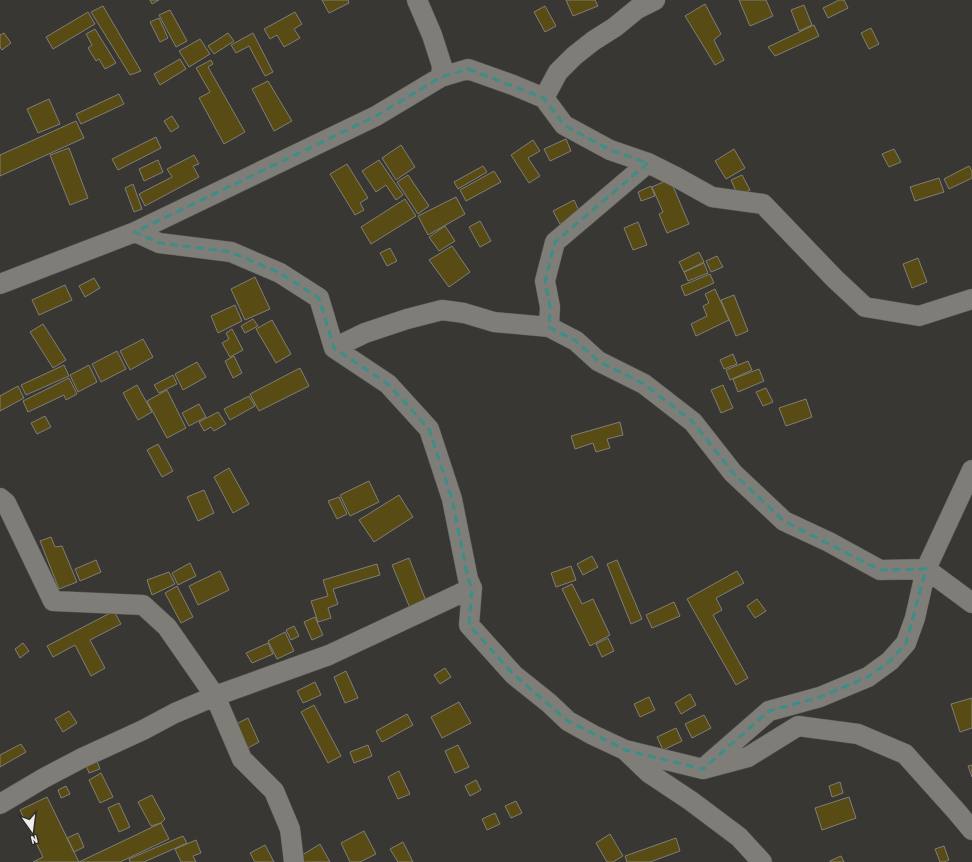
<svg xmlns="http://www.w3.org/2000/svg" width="972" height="862" viewBox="0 0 972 862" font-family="'Asap Condensed',sans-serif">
  <rect width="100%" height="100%" fill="#383733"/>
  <!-- building -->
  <path fill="#584b13" stroke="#7f7e79" d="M150,0H159L152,4Z
    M322,0H348L349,3L329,13Z
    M566,0H595L598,6L573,16Z
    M739,0H766L773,16L750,26Z
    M839,0H844L848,8L828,18L823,8Z
    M705,4L721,34L714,40L724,60L715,65L685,16Z
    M804,5L812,25L799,31L791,10Z
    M103,6L141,71L130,75L91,12Z
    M545,6L556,26L545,32L534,12Z
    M170,10L187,41L176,47L159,15Z
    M88,12L95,24L53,49L46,37Z
    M295,12L302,24L294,29L300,38L284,47L277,35L270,39L264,29Z
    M159,18L168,38L160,42L150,22Z
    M814,25L819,36L775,56L768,47Z
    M871,28L879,44L869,49L861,33Z
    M95,29L116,63L105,69L99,59L96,61L88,48L92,45L86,34Z
    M4,33L11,43L2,50L0,47V35Z
    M228,33L234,41L214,54L208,46Z
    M253,33L273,72L265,76L249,46L236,53L231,45Z
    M200,39L210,54L189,67L179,51Z
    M180,59L186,69L160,85L154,74Z
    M211,60L213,64L208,67L245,132L224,144L199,98L210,92L196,68Z
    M268,81L292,121L274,131L252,89Z
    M119,94L124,104L81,124L76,114Z
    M49,99L60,124L38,133L27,109Z
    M172,116L179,127L171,132L164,121Z
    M76,121L84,138L0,176V155Z
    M156,137L161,148L118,170L112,159Z
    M566,139L571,151L550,161L544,149Z
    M533,140L540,151L528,158L540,176L529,183L511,155Z
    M401,145L415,167L396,180L382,158Z
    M69,148L88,198L70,205L50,155Z
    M734,149L745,168L726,179L715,161Z
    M894,149L901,162L889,167L882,154Z
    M194,155L199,164L193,166L199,177L145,206L139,194L172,177L167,169Z
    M158,160L163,172L144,181L139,169Z
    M379,160L403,195L396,200L386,185L376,192L362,171Z
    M347,164L368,198L360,203L364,210L355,215L330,174Z
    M483,166L487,172L458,189L454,182Z
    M969,166L972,171V178L949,189L944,179Z
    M494,171L501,182L466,201L460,190Z
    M408,175L429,206L418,214L397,182Z
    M742,175L750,190L738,196L731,180Z
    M939,178L944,192L915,201L910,187Z
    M670,179L689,224L667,233L659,214L663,212L652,187Z
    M133,184L142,209L134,212L125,188Z
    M651,186L655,196L641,201L638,192Z
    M456,197L465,214L428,235L418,216Z
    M405,199L416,216L371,244L361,227Z
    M574,200L580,213L560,224L553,211Z
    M480,221L491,241L480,247L469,227Z
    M638,222L647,245L633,250L624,228Z
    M445,226L455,241L439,251L429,237Z
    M452,246L470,272L449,287L429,260Z
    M390,248L397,261L387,266L380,253Z
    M699,252L704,262L684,272L679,262Z
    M717,256L723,267L711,272L706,261Z
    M918,258L927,282L912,288L903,264Z
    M704,263L708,273L688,281L684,272Z
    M710,274L714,283L685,296L681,286Z
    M255,277L270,309L245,320L231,289Z
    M94,278L100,288L85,297L79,286Z
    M65,285L72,300L39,315L32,300Z
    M715,289L729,320L696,336L691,324L707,316L703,306L709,303L705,294Z
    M734,295L748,331L736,336L721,300Z
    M235,305L242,321L218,333L211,316Z
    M253,319L258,326L245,333L241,326Z
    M272,320L291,354L276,363L256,329Z
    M43,324L66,360L53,368L30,332Z
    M232,329L243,350L230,357L222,343L229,339L226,333Z
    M143,339L153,357L130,370L120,351Z
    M117,351L126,369L101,382L92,364Z
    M733,354L737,364L724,369L720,360Z
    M234,356L242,373L233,378L225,361Z
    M748,361L752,370L730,380L726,370Z
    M197,362L206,377L183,390L175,374Z
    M64,365L69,376L26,395L21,385Z
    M89,365L97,382L78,392L70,375Z
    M300,368L309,386L259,411L250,394Z
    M759,369L764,381L738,392L733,379Z
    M173,375L177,384L159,393L154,385Z
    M69,378L77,394L66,400L64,395L28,412L23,401Z
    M137,385L152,412L138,420L123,393Z
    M723,385L733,408L721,413L711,390Z
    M18,386L24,398L0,411V396Z
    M766,388L773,402L763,406L756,392Z
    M167,390L186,428L167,438L147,401Z
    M249,396L255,406L230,420L224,409Z
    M806,399L812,417L786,426L779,408Z
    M199,404L206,417L189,426L182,413Z
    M218,412L226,424L214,431L211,427L204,431L199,422Z
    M45,416L51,427L37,434L31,423Z
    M620,422L623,435L607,439L610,448L596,452L593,443L575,449L571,436Z
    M158,444L173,471L162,477L147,450Z
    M229,468L249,504L233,513L214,477Z
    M369,481L379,502L350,516L340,495Z
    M204,490L214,513L198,521L187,497Z
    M399,495L413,517L374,542L359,520Z
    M339,497L347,514L337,519L328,501Z
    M51,537L55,547L62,546L77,582L59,589L40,541Z
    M592,556L598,567L583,575L577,564Z
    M409,558L426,601L410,608L392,565Z
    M96,560L101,572L80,581L75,569Z
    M617,560L642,619L631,624L607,564Z
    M190,563L196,576L178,585L172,573Z
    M377,564L380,575L333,589L338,604L328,608L331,618L318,622L311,601L328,596L323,580Z
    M571,566L576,580L556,587L551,573Z
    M220,571L229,590L198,605L189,586Z
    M737,571L744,583L716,598L722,610L713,615L748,678L736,685L687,599Z
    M169,572L175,584L152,595L147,580Z
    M572,584L582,604L593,599L610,635L590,646L562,589Z
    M177,586L193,617L181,623L165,593Z
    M757,599L766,611L755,618L747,606Z
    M674,602L680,616L652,628L646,615Z
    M114,611L121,624L90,640L105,668L91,676L75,645L53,657L47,646Z
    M315,617L323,635L312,640L304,622Z
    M294,626L299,636L291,640L286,630Z
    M285,632L294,651L277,659L268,641Z
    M608,638L614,651L602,657L596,644Z
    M23,643L29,651L20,658L15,649Z
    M268,643L273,654L252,663L246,653Z
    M445,668L451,677L440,684L434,675Z
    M346,671L358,698L345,703L334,677Z
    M315,682L321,695L303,703L297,691Z
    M690,694L696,705L681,714L675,703Z
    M649,697L655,710L640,717L634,704Z
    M972,698V728L960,732L951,704Z
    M459,702L471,723L442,738L431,717Z
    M314,705L341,756L328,763L301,712Z
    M69,711L77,723L63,732L55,719Z
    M407,714L413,725L382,742L376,731Z
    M704,715L711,728L692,738L685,724Z
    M248,718L259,742L246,749L234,725Z
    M676,728L682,741L663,750L657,737Z
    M21,744L26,752L0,767V755Z
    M368,745L372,756L354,763L350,752Z
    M458,745L469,767L455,773L445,751Z
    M97,761L100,769L89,773L86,765Z
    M972,765V777L968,766Z
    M399,771L410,794L398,799L388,777Z
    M101,773L113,797L100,803L89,780Z
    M476,780L481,790L470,796L465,786Z
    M840,782L843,793L832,797L829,786Z
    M66,786L70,794L61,798L58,790Z
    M152,795L165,819L161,823L151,826L138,802Z
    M47,797L74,852L79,862H33L43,857L20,810Z
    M849,797L856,818L822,830L815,808Z
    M516,801L522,813L511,818L505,806Z
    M119,803L130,827L119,832L108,808Z
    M495,813L500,824L487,830L482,819Z
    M161,823L169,839L120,862H79Z
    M364,831L376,854L360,862H350L341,843Z
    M78,833L84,847L74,852L67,838Z
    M610,834L623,856L613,862H607L596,843Z
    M183,836L187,843L144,862H130L129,859Z
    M676,838L680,851L650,862H627L625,856Z
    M196,840L201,853L193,856L196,862H181L175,849Z
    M403,842L413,862H398L390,849Z
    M320,844L330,862H302L299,857Z
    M265,845L274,862H255L250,853Z
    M944,846L949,860L944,862H940L935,849Z
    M841,856L844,862H830V861Z"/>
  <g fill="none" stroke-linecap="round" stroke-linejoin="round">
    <defs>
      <path id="minor" d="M417,0L432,35L442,66L441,77
        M544,98L564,125L610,150L648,163L676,177L712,197L763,204L835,279L865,307L919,316L972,299
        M135,232L159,243L231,252L280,273L319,298L334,348L388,384L429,429L452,499L468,579L472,588L469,625L514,675L549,703L568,721L593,735L625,750L703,769L748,757L798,726L858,734L905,754L957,812L972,830
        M0,284L135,232L376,116L441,77L468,69L513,85L544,98L558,72L574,56L593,41L615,27L637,9L655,0
        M549,327L550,307L545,281L555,242L648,163
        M334,348L365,333L407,319L442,310L464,313L494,322L549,327L576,341L598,361L644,384L693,422L733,473L784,521L829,542L880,570L926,569L972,603
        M0,498L6,503L53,601L143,605L167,627L215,696L242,759L274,791L290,829L294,862
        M625,750L649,773L691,801L739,837L762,862
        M706,766L769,711L820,697L868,677L890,661L906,643L915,618L926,569L972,470
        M0,804L44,778L82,758L143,730L175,713L215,696L329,655L472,588"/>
    </defs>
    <!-- minor casing -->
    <use href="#minor" stroke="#555451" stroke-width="21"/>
    <!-- minor -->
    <use href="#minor" stroke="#7e7d78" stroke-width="20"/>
  </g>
  <!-- marked area -->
  <path fill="none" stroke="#3c8e87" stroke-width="3" stroke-dasharray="8 5" stroke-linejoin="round" d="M468,69L544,98L564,125L610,150L648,163L555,242L545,281L550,307L549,327L576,341L598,361L644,384L693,422L733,473L784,521L880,570L926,569L906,643L890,661L868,677L820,697L769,711L703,769L625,750L568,721L514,675L469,625L472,588L468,579L452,499L429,429L388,384L334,348L319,298L280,273L231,252L159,243L135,232L376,116L441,77Z"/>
  <!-- north arrow -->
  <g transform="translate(32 830) rotate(166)" stroke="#2e2d29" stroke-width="3" paint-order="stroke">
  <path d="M0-3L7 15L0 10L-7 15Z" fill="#eeedeb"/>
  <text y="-6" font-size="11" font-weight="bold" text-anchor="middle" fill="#eeedeb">N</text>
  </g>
</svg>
